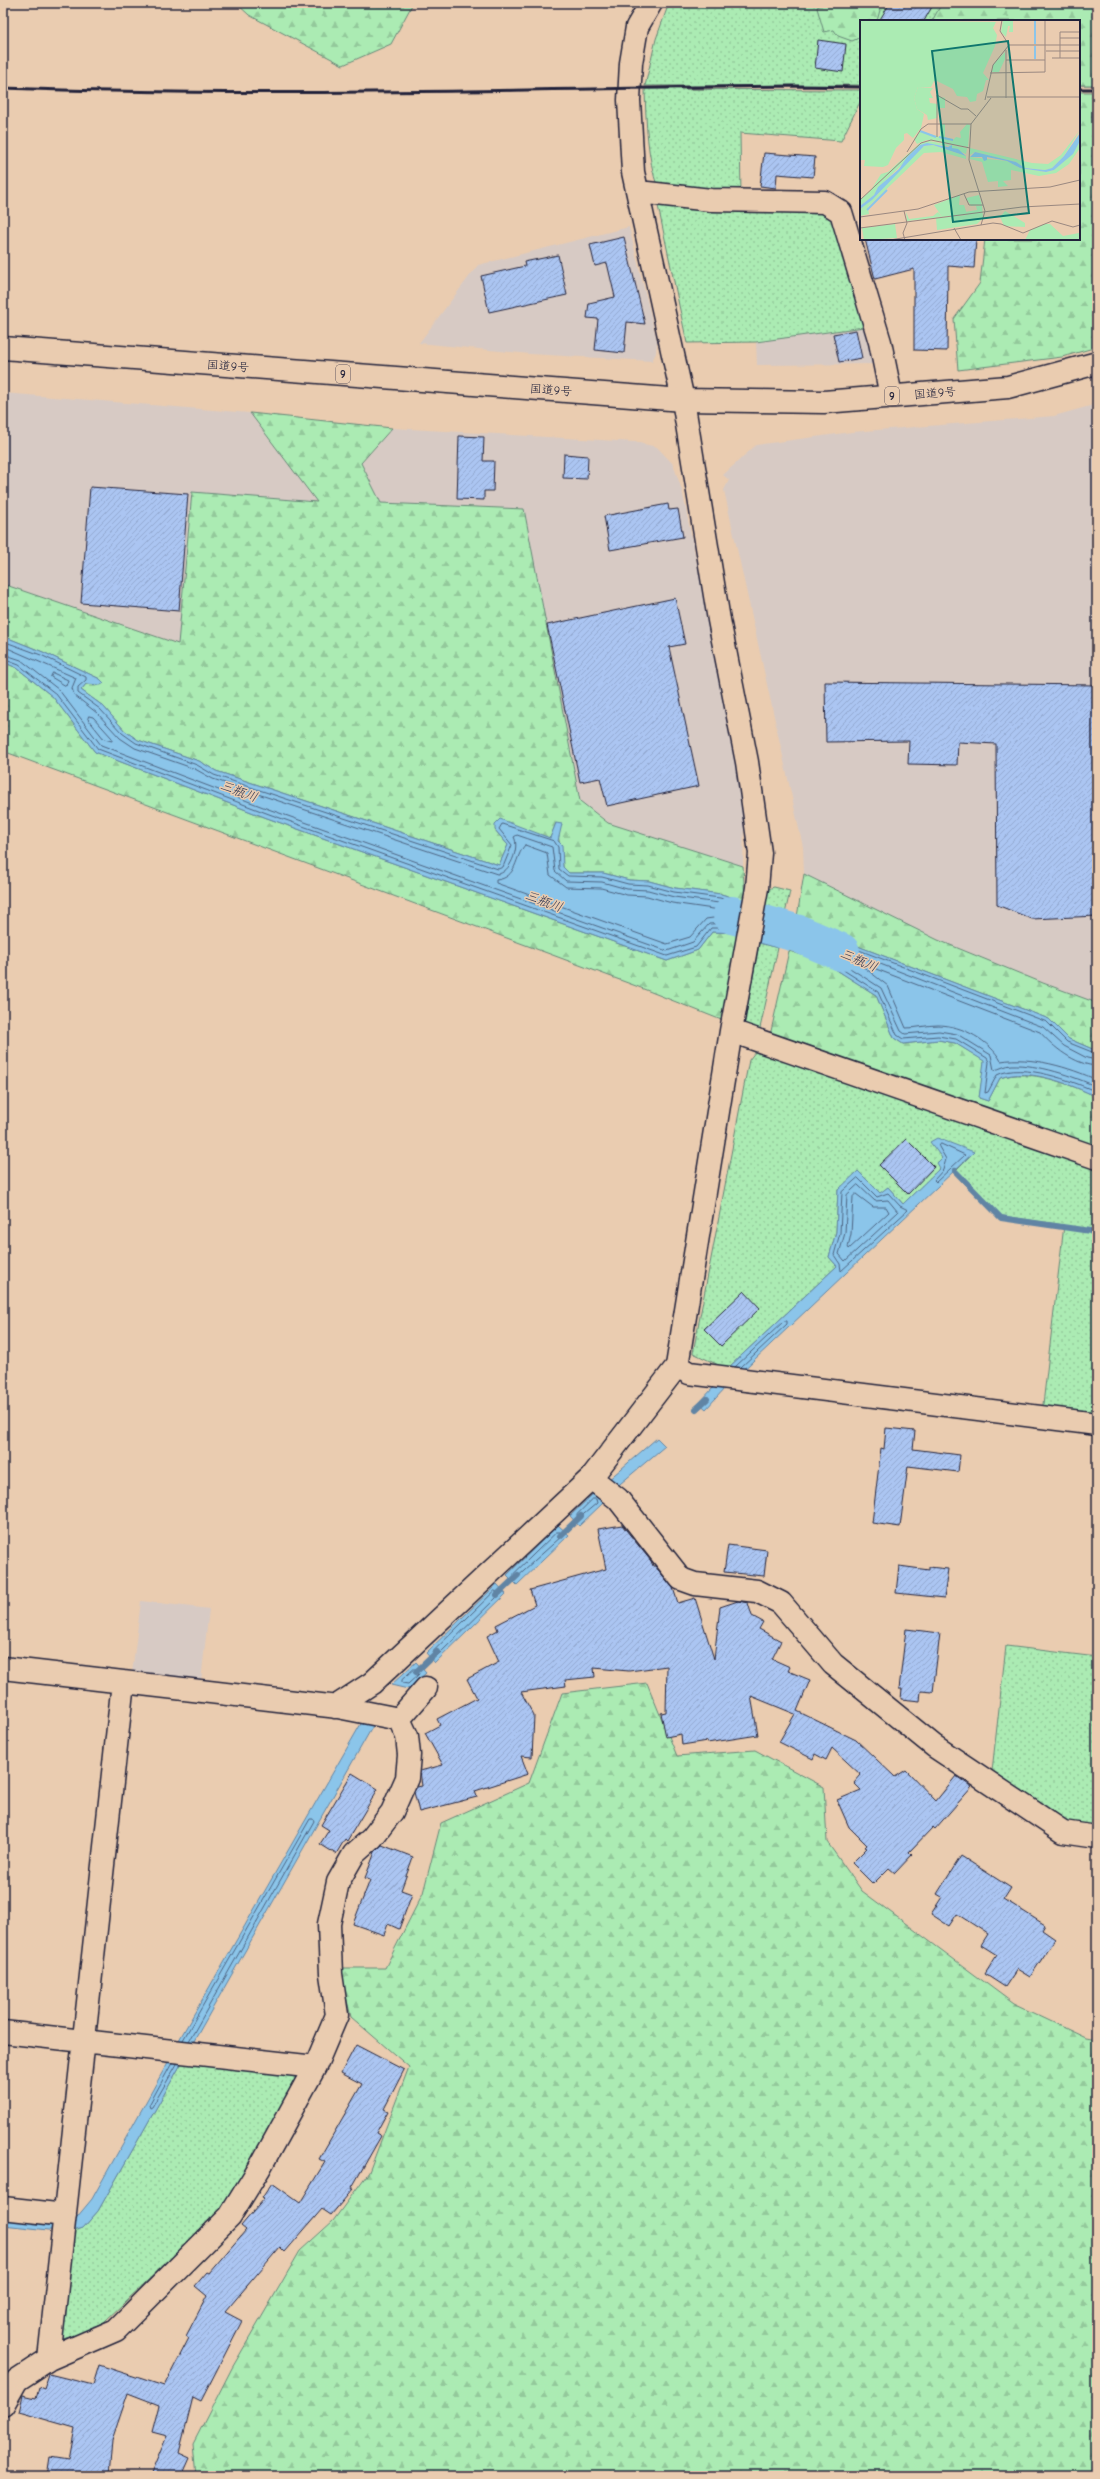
<svg xmlns="http://www.w3.org/2000/svg" width="1100" height="2479" viewBox="0 0 1100 2479" font-family="'Comic Neue','Klee One',sans-serif">
  <defs>
    <pattern id="grass-dots" width="8" height="8" patternUnits="userSpaceOnUse"><rect width="8" height="8" fill="#abebb3"/><path d="M2 2h.1M6 6h.1" fill="none" stroke="#93c99b" stroke-width="1.8" stroke-linecap="round"/></pattern>
    <pattern id="forest-firs" width="22" height="20" patternUnits="userSpaceOnUse"><rect width="22" height="20" fill="#abebb3"/><path d="M5 1l3.5 6h-7zM16 11l3.5 6h-7z" fill="#93c99b"/></pattern>
    <pattern id="building-hatch" width="6" height="6" patternUnits="userSpaceOnUse"><rect width="6" height="6" fill="#abc5f2"/><path d="M-1 1l2-2M0 6l6-6M5 7l2-2" fill="none" stroke="#93a9d0"/></pattern>
  </defs>
  <rect width="100%" height="100%" fill="#eaccb0"/>
  <filter id="ink" filterUnits="userSpaceOnUse"><feTurbulence type="fractalNoise" baseFrequency=".025" numOctaves="2"/><feDisplacementMap in="SourceGraphic" scale="8" xChannelSelector="R" yChannelSelector="G"/><feConvolveMatrix kernelMatrix="1 2 1 2 8 2 1 2 1" color-interpolation-filters="sRGB"/></filter>
  <g filter="url(#ink)">
    <!-- built -->
    <path fill="#d7cac4" d="M629,227L657,341L656,353L652,361L530,354L419,343L478,265Z
      M871,326L880,364L757,365L756,342Z
      M3,393L250,413L317,502L192,493L179,644L3,584Z
      M1097,404V1003L1043,983L938,940L804,874L803,847L724,490L729,480L723,475L756,445L852,432L1054,416Z
      M392,428L635,442L657,447L673,464L682,490L731,731L744,821L743,866L608,823L580,801L524,509L381,503L361,463Z
      M141,1601L209,1609L201,1681L132,1673Z"/>
    <!-- grass -->
    <path fill="url(#grass-dots)" stroke="#668677" d="M669,3H1097V85H1079V21H861V85L645,86L656,39Z
      M645,89L861,90V100L841,141L740,133L741,196L658,189C647,156 646,124 645,89Z
      M657,201L831,211L871,326L756,342L687,343Z
      M774,887L790,891L785,914L765,907L768,889Z
      M759,943L778,948L758,1037L743,1031Z
      M759,1047L1097,1164V1419L1042,1413L1064,1225L1002,1216L956,1170L974,1152L942,1158L941,1168L903,1204L888,1187L880,1194L838,1190L836,1232L829,1257L837,1266L727,1369L693,1353L749,1060Z
      M1006,1646L1097,1657V1828L1072,1830L991,1780Z
      M185,2057L301,2075L247,2168L221,2208L205,2226L104,2322L79,2334L57,2341L70,2232L83,2228L98,2211Z"/>
    <!-- forest -->
    <path fill="url(#forest-firs)" stroke="#668677" d="M236,3H413L391,44L343,65L249,15Z
      M820,3L847,6L851,3H874L880,10L877,21H861V37L852,41L838,36L834,30L824,32L817,8Z
      M942,3H1097V85H1079V21H932Z
      M1079,92H1097V347L1062,357L958,370L954,319L980,283L985,239H1079Z
      M250,413L392,428L361,463L381,503L524,509L580,801L608,823L743,866L745,901L721,894L675,888L649,881L629,880L603,873H569L563,867C562,851 558,839 556,823L550,838L495,830L508,845L499,865L216,771L199,761L138,740L125,731L103,706L81,690L86,684L100,679L43,652L3,636V584L178,644L192,492L317,502Z
      M3,662L17,668L53,697L95,752L267,818L667,961L698,950L712,932L739,933L724,1021L636,986L3,751Z
      M804,874L938,940L1043,983L1097,1003V1051L1069,1039L1049,1019L860,947L797,917Z
      M789,951L824,962L876,995L894,1038L903,1044L938,1040L955,1043L985,1061L979,1098L988,1101L1000,1078C1029,1068 1070,1084 1097,1097V1153L769,1040Z
      M647,1683L677,1756L755,1750L824,1787L827,1842L862,1891L1014,2004L1086,2038L1097,2040V2476H196L193,2444L232,2368L300,2251L333,2221L369,2172L409,2067L351,2017L339,1968H385L423,1893L441,1823L529,1783L562,1693Z"/>
    <!-- water -->
    <path fill="#8bc5ea" stroke="#6184a4" d="M3,636L43,652L100,679L104,683L101,685L86,684L81,690L103,706L125,731L138,740L199,761L216,771L499,865L508,845L495,830V824L500,819L550,838L556,823L562,824L558,841L562,845L563,867L569,873H603L629,880L649,881L675,888L721,894L745,901L739,933L712,932L698,950L667,961L267,818L95,752L53,697L17,668L3,662Z
      M765,907L785,914L778,948L759,943Z
      M797,917L860,947L1049,1019L1069,1039L1097,1051V1097C1070,1084 1029,1067 1000,1078L988,1101L979,1098L984,1061L955,1043L938,1040L903,1044L894,1038L876,995L824,962L789,950Z
      M937,1138L974,1152L735,1378L727,1369L837,1266L829,1257L836,1232L838,1190L858,1171L880,1193L888,1187L903,1204L940,1168L937,1163L942,1158L930,1142Z
      M714,1387L725,1388L706,1409L699,1403Z
      M657,1438L665,1446L614,1489L607,1481Z
      M595,1492L604,1502L579,1526L570,1516Z
      M558,1525L569,1535L517,1585L507,1575Z
      M497,1584L506,1594L435,1663L426,1653Z
      M416,1662L426,1673L408,1689L391,1685Z
      M362,1722L374,1724L190,2048L175,2047Z
      M172,2055L185,2057L98,2211L83,2228L70,2232L72,2223L92,2199Z
      M3,2214L60,2221L58,2231L3,2225Z"/>
    <g fill="none" stroke-linecap="round" stroke-linejoin="round">
      <!-- shore -->
      <path stroke="#4c6381" stroke-width="1" d="M3,641L41,655L86,677V680L78,687V693L100,709L122,733L136,743L197,765L214,775L498,869L503,867L512,845L499,829L502,824L554,841L558,847L559,869L568,876L602,877L628,884L648,885L674,892L720,898L739,904L736,928H711L696,947L667,956L269,814L98,749L56,694L19,665L3,659
        M3,646L76,678L72,688L74,695L97,713L120,738L135,748L195,769L213,779L497,874C510,874 520,847 514,837L517,835L552,847L555,871L566,881L602,882L627,889L648,890L674,897L719,903L734,908L732,923L709,924L693,942L667,951L271,810L101,745L59,690L21,660L3,654
        M53,673L68,680L66,686L51,677Z
        M89,716L93,717L112,738V741L104,739L88,719Z
        M525,845L547,853L550,875L566,887L601,888L627,895L647,896L672,903L727,911V916L706,919L690,937L667,944L496,883V880C518,878 514,857 525,845Z
        M770,913L780,918L774,942L764,939L768,914Z
        M1097,1054L1067,1042L1047,1022L859,950L802,924L799,925L795,948L826,959L878,992L897,1035L903,1039L938,1036L956,1039L987,1058L989,1062L985,1093L988,1092L997,1075C1022,1062 1073,1081 1097,1092
        M1097,1060L1087,1058L1064,1046L1043,1027L857,955L805,931L803,932L801,945L828,954L881,988L901,1031L905,1034L939,1031L957,1034L991,1055L994,1070C1000,1069 1006,1065 1012,1065C1037,1064 1074,1076 1097,1087
        M1097,1066C1075,1065 1053,1047 1040,1032L863,964L861,965L888,986L906,1028C917,1028 927,1025 938,1025C962,1025 990,1041 1001,1061C1031,1056 1069,1067 1097,1080
        M941,1144L965,1155L936,1182L934,1180L943,1170L946,1159L939,1147Z
        M858,1178L877,1197L888,1193L900,1206L908,1210L841,1271L840,1264L834,1255L840,1233L842,1192Z
        M858,1185L875,1201L888,1200L898,1212L845,1261L839,1254L845,1233L847,1195Z
        M856,1194L873,1207H886L889,1212L849,1249L848,1247L851,1234L853,1197Z
        M735,1367L784,1321H787V1324L741,1367
        M593,1499H596L597,1503L578,1519L577,1515Z
        M557,1532H560L562,1536L515,1578L514,1574Z
        M495,1591L499,1593V1595L437,1656H434L433,1652Z
        M414,1669H417L419,1674L408,1684L402,1683V1680Z
        M183,2040L310,1819H313L314,1821L189,2041
        M172,2063L149,2105L150,2108L152,2107L177,2064"/>
      <!-- stream -->
      <path stroke="#6184a4" stroke-width="6" d="M955,1171L1001,1218L1097,1232
        M696,1409L707,1399
        M560,1536L581,1516
        M497,1595L518,1575
        M416,1672L437,1652"/>
      <!-- river -->
      <path stroke="#8bc5ea" stroke-width="38" d="M732,915L799,934L841,952"/>
    </g>
    <!-- building -->
    <path fill="url(#building-hatch)" stroke="#22223b" d="M890,3H934L924,21H879Z
      M818,40L846,44L843,72L815,68Z
      M764,153L815,157L813,177L777,174L776,188L760,186Z
      M624,237L645,324L627,322L624,353L595,350L598,319L587,318L589,303L615,297L607,263L595,266L590,245Z
      M865,239H976L974,268L948,266L947,351L914,350V269L875,279Z
      M558,255L567,295L489,312L481,276L525,266L524,262Z
      M856,330L862,358L839,362L833,334Z
      M459,436L484,437L483,461H494L493,491H484V500L457,499Z
      M564,454L588,456L587,479L563,478Z
      M90,487L188,494L179,611L81,603Z
      M668,504L669,510L678,509L683,537L610,550L604,516Z
      M675,598L685,644L669,647L699,786L607,806L600,778L580,782L547,625Z
      M825,682L1097,685V916L1032,919L997,905L996,744L958,742L957,765L908,764L909,741L826,742Z
      M906,1139L934,1167L908,1194L879,1165Z
      M744,1291L760,1308L721,1346L704,1329Z
      M886,1428L915,1431L913,1449L960,1455L958,1472L908,1466L900,1527L872,1523L881,1448L884,1449Z
      M622,1525L651,1561L653,1566H655L673,1588L678,1603L695,1598L714,1659L720,1607L738,1601L748,1603L752,1616L763,1622L759,1629L781,1641L772,1659L790,1667L788,1671L810,1680L797,1711L856,1740L895,1777L906,1770L936,1801L956,1776L972,1787L935,1829L933,1827L909,1852L912,1855L895,1873L889,1868L873,1884L852,1863L867,1848L865,1847L867,1845L849,1827L837,1800L861,1790L854,1783L861,1775L832,1748L826,1760L815,1754L813,1759L779,1742L795,1714L751,1696L758,1735L707,1743V1741L682,1745L681,1734L666,1737L661,1713L666,1712L667,1666L629,1671L594,1668L595,1677L565,1680L566,1686L521,1692L534,1716L532,1757L521,1756L528,1774L475,1791L477,1797L419,1812L414,1792L417,1787L422,1786L420,1771L443,1765L425,1733L440,1725L437,1719L477,1698L467,1679L499,1662L487,1636L498,1630L496,1625L535,1605L530,1590L606,1569L598,1529Z
      M728,1545L767,1550L764,1576L724,1572Z
      M899,1566L929,1570V1567L948,1569L944,1598L896,1593Z
      M906,1629L940,1633L933,1692L921,1691L920,1701L901,1699L902,1689H899Z
      M352,1773L378,1789L347,1841L345,1839L336,1854L320,1844L329,1830L321,1825Z
      M382,1845L413,1857L401,1890L412,1894L399,1929L388,1924L384,1935L353,1924L370,1880L365,1878L375,1852Z
      M961,1856L1011,1888L1004,1899L1045,1925L1042,1930L1055,1939L1030,1977L1017,1969L1005,1987L985,1974L997,1955L981,1945L988,1934L957,1914L949,1926L931,1914L942,1897L937,1894Z
      M356,2045L404,2070L384,2109L388,2111L376,2133L381,2136L351,2189H353L331,2215L322,2209L285,2252L280,2247L225,2312L242,2321L201,2401L193,2397L179,2453L190,2458L182,2476H150L167,2436L152,2432L159,2405L128,2393L112,2440L109,2476H47L50,2457L69,2460L75,2428L19,2412L23,2395L36,2398L39,2387L44,2389L49,2374L93,2385L99,2365L164,2386L189,2338L186,2336L207,2296L195,2286L207,2272L209,2273L246,2230L241,2226L264,2199L262,2198L272,2183L300,2203L325,2162L319,2159L362,2084L341,2073Z"/>
    <g fill="none" stroke-linecap="round" stroke-linejoin="round">
      <defs>
        <path id="minor" d="M638,192L711,200L825,202L841,212L880,342L891,396
          M731,1031L1097,1158
          M677,1366L689,1373L1097,1424
          M591,1478L618,1499L681,1579L695,1584L757,1591L781,1603L833,1664L934,1746L1063,1832L1097,1837
          M3,1668L338,1707L399,1719
          M335,1707L372,1683L591,1478L677,1366L731,1031L757,888L760,853L747,762L719,620L683,400L633,172L629,100L631,63L637,27L651,3
          M399,1719L426,1688
          M3,2032L315,2067
          M3,2208L65,2215
          M49,2359L123,1682
          M3,2405L17,2380L49,2359L116,2330L230,2216L259,2169L315,2067L337,2015L331,1974L329,1924L338,1882L354,1854L372,1838L392,1812L407,1778L409,1755L407,1736L399,1719"/>
        <path id="highway" d="M3,348L683,400L824,402L1008,387L1097,363"/>
      </defs>
      <!-- minor casing -->
      <use href="#minor" stroke="#22223b" stroke-width="25"/>
      <!-- highway casing -->
      <use href="#highway" stroke="#22223b" stroke-width="25"/>
      <!-- minor -->
      <use href="#minor" stroke="#eaccb0" stroke-width="22"/>
      <!-- highway -->
      <use href="#highway" stroke="#eaccb0" stroke-width="22"/>
      <!-- rail -->
      <path stroke="#22223b" stroke-width="3" d="M3,88C267,98 531,89 795,86L861,87
        M1079,89H1097"/>
    </g>
  </g>
  <g text-anchor="middle" dominant-baseline="central" stroke-width="3" stroke-linejoin="round" paint-order="stroke">
    <!-- shield labels -->
    <g fill="#eaccb0" stroke="#5e555e" stroke-width="1">
      <rect x="336" y="365" width="14" height="18" rx="3"/>
      <rect x="885" y="387" width="14" height="18" rx="3"/>
    </g>
    <g font-size="11" font-weight="bold" fill="#22223b">
      <text x="343" y="374">9</text>
      <text x="892" y="396">9</text>
    </g>
    <!-- street labels -->
    <g font-size="12" fill="#22223b" stroke="#eaccb0">
      <text transform="translate(228 366) rotate(4)">国道9号</text>
      <text transform="translate(551 390) rotate(4)">国道9号</text>
      <text transform="translate(935 393) rotate(-5)">国道9号</text>
    </g>
    <!-- water labels -->
    <g font-size="13" font-style="italic" fill="#323a55" stroke="#eaccb0">
      <text transform="translate(239 791) rotate(20)">三瓶川</text>
      <text transform="translate(544 901) rotate(20)">三瓶川</text>
      <text transform="translate(859 960) rotate(23)">三瓶川</text>
    </g>
  </g>
  <!-- overview -->
  <g transform="translate(860 20)">
    <rect width="220" height="220" fill="#eaccb0"/>
    <path d="M143,0L153,1V12H149L150,6H148L146,17L141,12ZM145,32V39L139,52H132L133,45ZM58,67L73,68L70,72L73,78H69L70,83L78,84V76L85,78V88H78L77,98L68,100L67,95L57,89L54,78ZM80,104H85V117L92,121L96,117L101,118L100,112L107,104L110,105L108,127L67,120L57,124L54,119L60,111L80,117ZM119,175L122,185L111,186L106,178ZM122,185L123,198L117,204L77,210L76,198L107,195L105,192L117,190L116,186ZM46,192L49,199L73,196L78,192L82,197L47,201ZM35,204L37,218L4,220L2,208Z" fill="#abebb3"/>
    <path d="M0,0L136,2L133,8L137,15L135,26L123,53L129,60H126L123,71L117,74L116,81L110,82L107,77L97,76L93,69L77,61H74L71,67H58L54,78L57,89L64,94L61,108L53,118L47,113L44,114V120L36,128L28,145L23,147L4,146L5,140H0ZM220,110L204,136L192,148L185,150L165,148L156,142L115,132L110,135V128L172,143L188,144L201,135ZM69,121L107,128L106,134L92,128V126L63,124L18,168L14,175L0,186V180L11,170L21,154L28,152L59,124ZM220,121V128L209,144L196,153L179,156L151,150V160L143,161L148,166L138,167V161L128,162L122,142L110,139V137L147,141L160,148L186,152L194,150L212,134ZM73,125L106,136V139L81,132L64,133L8,187L9,194L0,196V189L18,174L32,156L64,126ZM100,175L99,185H104L107,194L94,196H105L98,207L92,202V196L82,197L74,185ZM145,191L165,203V207L144,206L140,197ZM184,204H190L203,216L219,213L220,220H165L170,210Z" fill="#abebb3"/>
    <path d="M220,113V121L213,134L194,150L186,152L160,148L147,141L127,137V140L124,141L122,137H110L115,132L156,142L165,148L185,150L192,148L204,136ZM67,123L88,127L92,125V128L98,129L106,136L73,125L64,126L12,180L0,189V186L14,175L18,167L39,149L47,137L60,125Z" fill="#8bc5ea"/>
    <path fill="none" stroke="#8bc5ea" stroke-width="2" d="M175,0V24M175,39V26M60,111L76,117M79,117L93,120M7,190L27,170"/>
    <path fill="none" stroke="#9a8881" stroke-width="1" d="M200,18H220M149,25H220M146,30V78M186,31H220M192,38H220M200,38V12H220M146,40H185M130,53L185,52V0M127,77H220M125,80L133,45L149,25L140,11L142,0M77,117V75L101,89H108L116,96M47,132L61,109L68,104H111M104,174L109,185H123M0,180L61,123L71,120L110,128M44,191L47,203L43,213L45,220M0,197L58,189L109,172L190,167L220,160M121,205L125,191L109,140L111,104L131,78M0,208L162,187L220,184M94,208L101,220M30,220L133,203L141,204L163,213L192,201L213,207L220,205"/>
    <path fill="#0f766e" fill-opacity="0.15" stroke="#0f766e" stroke-width="2" d="M148,21L169,193L93,202L72,31Z"/>
    <rect width="220" height="220" fill="none" stroke="#22223b" stroke-width="2"/>
  </g>
  <!-- margin -->
  <rect width="1100" height="2479" fill="none" stroke="#eaccb0" stroke-width="16"/>
  <rect x="8" y="8" width="1084" height="2463" fill="none" stroke="#22223b" stroke-width="1.5" filter="url(#ink)"/>
</svg>
